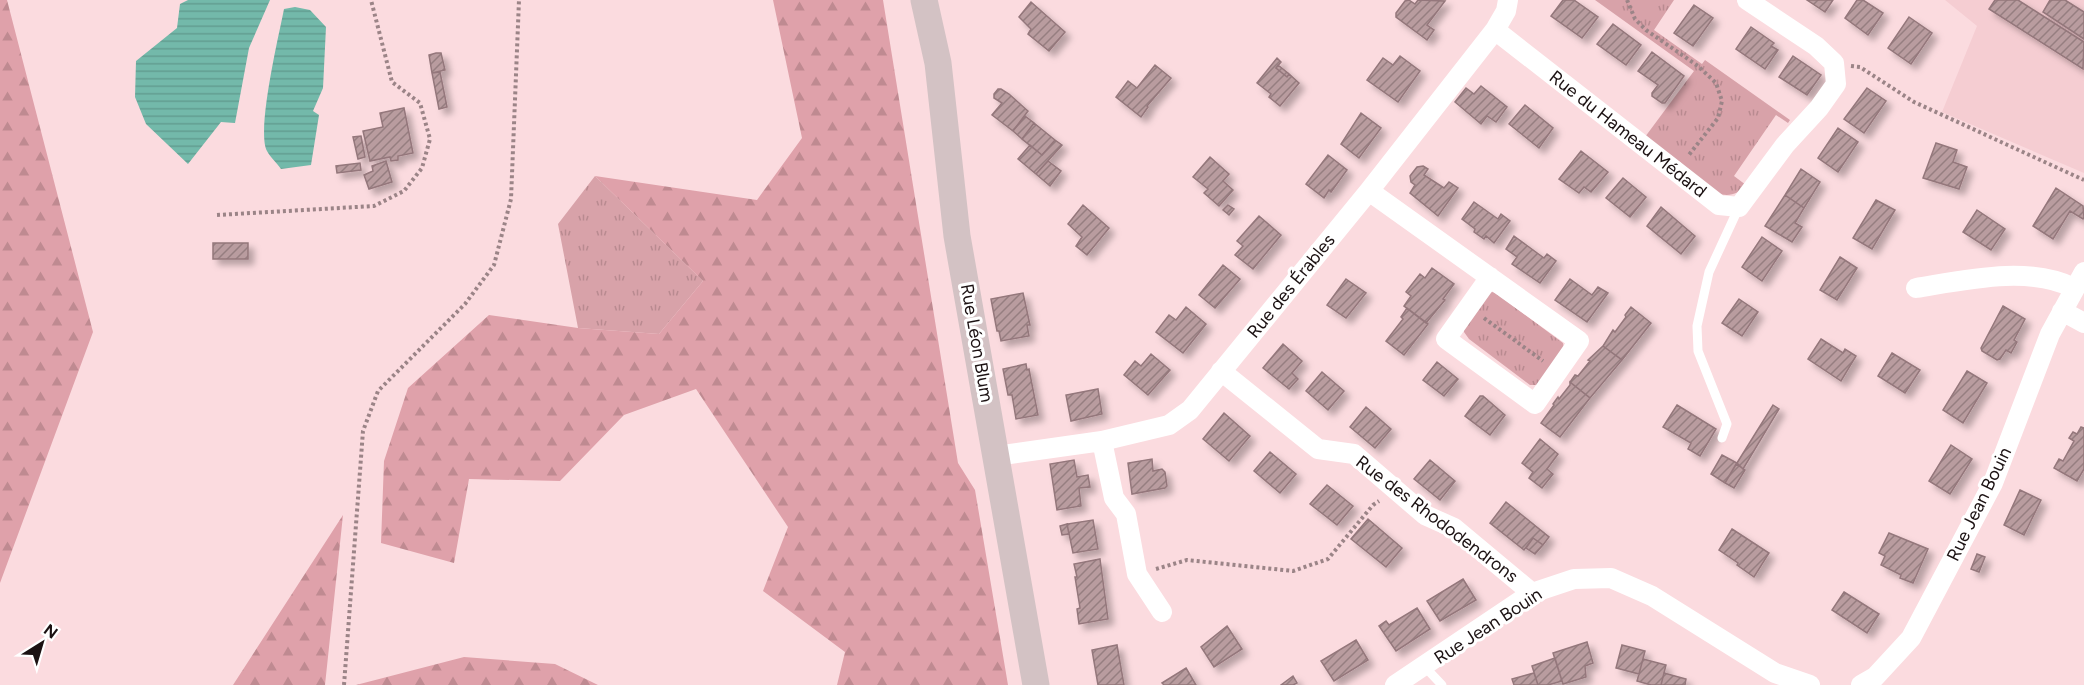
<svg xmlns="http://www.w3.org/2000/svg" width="2084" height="685" viewBox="0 0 2084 685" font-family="Figtree,sans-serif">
  <defs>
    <pattern id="grass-tufts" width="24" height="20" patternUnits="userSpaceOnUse" patternTransform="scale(1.5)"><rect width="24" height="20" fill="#d8a2a9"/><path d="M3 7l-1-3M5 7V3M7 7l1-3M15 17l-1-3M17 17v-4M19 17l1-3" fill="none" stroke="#b98a90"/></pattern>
    <pattern id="forest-firs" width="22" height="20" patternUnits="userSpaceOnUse" patternTransform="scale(1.5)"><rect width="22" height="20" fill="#dfa1aa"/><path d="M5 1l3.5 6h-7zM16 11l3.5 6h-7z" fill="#bf8a91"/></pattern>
    <pattern id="water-rules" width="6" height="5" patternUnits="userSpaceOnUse" patternTransform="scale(1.5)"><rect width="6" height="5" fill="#73b9aa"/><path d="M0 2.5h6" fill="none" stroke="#639e91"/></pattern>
    <pattern id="building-hatch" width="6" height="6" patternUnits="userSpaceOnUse" patternTransform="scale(1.5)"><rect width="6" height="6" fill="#b99c9f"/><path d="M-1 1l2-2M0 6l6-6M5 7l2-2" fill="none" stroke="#967e80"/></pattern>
    <filter id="shadow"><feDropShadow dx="5.5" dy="5.5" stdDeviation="3" flood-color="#0004"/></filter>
  </defs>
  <rect width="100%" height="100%" fill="#fbdbdf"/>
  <!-- built -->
  <path fill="#f5cdd2" d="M1945,0H2084V173L1942,112L1977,26Z"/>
  <!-- grass -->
  <path fill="url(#grass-tufts)" d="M1595,0H1674L1654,30L1702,64L1705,60L1790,120L1788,123L1776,115L1734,176L1746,185C1738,195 1728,197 1716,193L1645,137L1694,71Z
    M595,176L703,281L659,334L578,328L558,224Z
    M1492,292L1496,293L1563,343L1564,348L1537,385H1530L1469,339L1464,332V327L1487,294Z"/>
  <!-- forest -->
  <path fill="url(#forest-firs)" d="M0,0H7L93,332L0,583Z
    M773,0H883L958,463L975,490L1008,685H837L845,652L763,591L788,527L696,389L624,415L560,481L469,479L454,563L381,543L384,461L408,388L489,315L578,328L659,334L703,281L595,176L757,200L802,138Z
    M343,515L325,685H233Z
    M464,657L555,664L598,685H356Z"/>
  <!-- water -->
  <path fill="url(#water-rules)" d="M188,0H270L249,48L235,123L221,122L188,164L146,124L135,97L136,61L177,28L180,4Z
    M295,7L310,10L326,27L323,88L313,111L319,115L311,165L281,169C277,163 270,157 267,151C256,131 279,35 284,9Z"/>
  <!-- building -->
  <path fill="url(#building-hatch)" stroke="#94777b" stroke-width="1.5" filter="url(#shadow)" d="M1409,0L1415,4L1418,0L1445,1L1427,25L1434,30L1427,40L1396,17V13L1405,1Z
    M1563,0H1574L1598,17L1582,38L1551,16Z
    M1807,0H1833L1825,12Z
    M1857,0H1863L1883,13L1868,35L1845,18Z
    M1995,0H2018L2084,42L2083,69L1989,9Z
    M2050,0H2065L2084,12V39L2043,12Z
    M1031,2L1065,32L1049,51L1028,34L1031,29L1019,17Z
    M1694,5L1713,18L1693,46L1674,33Z
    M1909,17L1932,33L1911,64L1888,48Z
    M1613,24L1641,45L1626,65L1597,44Z
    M1751,27L1774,43L1771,46L1778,50L1765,69L1736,49Z
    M1652,52L1684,76L1665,103H1662L1652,96V93L1658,85L1638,71Z
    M436,53H441L445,70L432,73L429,55Z
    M1400,56L1420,71L1398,102L1367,80L1383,58L1393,65Z
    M1793,56L1821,75L1807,95L1779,77Z
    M1277,58L1281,62L1276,68L1287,77L1289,74L1299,83L1280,106L1269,97L1271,94L1257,83Z
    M1155,65L1171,78L1147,106L1148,107L1141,117L1116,97L1128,81L1137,88Z
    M1278,65L1289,74L1287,77L1276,68Z
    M440,72L447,107L439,109L432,73Z
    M1481,86L1507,107L1496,122L1487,116L1481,124L1455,102L1466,88L1474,94Z
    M1867,88L1886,101L1864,133L1844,119Z
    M998,89H1001L1009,94L1028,111L1013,131L992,115L1002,103L994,98V94Z
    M1525,105L1553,128L1539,148L1509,124Z
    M404,108L413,153L398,156V160L391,161L390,157L370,161L363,131L383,127L380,113Z
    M1361,113L1381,128L1359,158L1341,144Z
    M1025,116L1034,123L1022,139L1013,131Z
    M1034,123L1055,140L1042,155L1022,139Z
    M1838,128L1858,142L1838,172L1818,158Z
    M361,136L365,157L358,159L353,137Z
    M1055,140L1062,145L1036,174L1018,159L1030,145L1042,155Z
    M1936,143L1957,150L1953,162L1967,167L1959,189L1923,178Z
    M1581,151L1608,172L1591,192L1584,187L1579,193L1559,179Z
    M1328,155L1347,170L1331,192L1329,190L1324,198L1306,184Z
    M1210,157L1229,174L1223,181L1233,190L1219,206L1204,193L1208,189L1193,177Z
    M386,161L392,182L369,189L364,175L373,171L372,166Z
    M1048,161L1061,171L1050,186L1036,174Z
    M360,163L361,170L337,173L336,166Z
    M1423,166L1428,169L1424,175L1444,188L1449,182L1458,188L1438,216L1410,193L1415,185L1411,182L1410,176L1417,167Z
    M1801,169L1820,182L1804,208L1785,195Z
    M1623,178L1646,197L1630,217L1606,198Z
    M2056,188L2083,206L2084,217L2083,219L2070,211L2053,239L2033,226Z
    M1785,195L1804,208L1795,223L1802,227L1792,242L1765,226Z
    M1876,200L1895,210L1872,249L1853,238Z
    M1474,202L1498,219L1501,214L1510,221L1494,243L1486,236L1484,239L1474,232L1475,229L1462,219Z
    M1083,205L1109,228L1087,255L1076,246L1082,237L1068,224Z
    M1228,205L1234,209L1229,215L1223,210Z
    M1661,207L1695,236L1681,254L1647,226Z
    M1977,210L2005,229L1991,250L1963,232Z
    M1259,216L1281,235L1253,269L1235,255L1243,246L1237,241Z
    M1514,236L1544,258L1547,254L1556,261L1540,283L1512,264L1517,257L1506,249Z
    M1762,237L1782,251L1762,281L1742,267Z
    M213,243H248V259H213Z
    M1840,257L1857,268L1837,300L1820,290Z
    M1223,265L1240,279L1215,308L1199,295Z
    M1432,268L1454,284L1443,299L1445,300L1426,323L1404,306L1411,296L1406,292L1420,274L1425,278Z
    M1346,279L1366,293L1346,318L1327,305Z
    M1570,279L1592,295L1598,287L1608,293L1587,322L1555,300Z
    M1023,293L1030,325H1027L1029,336L1001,341L999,331H997L991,299Z
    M1739,299L1758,312L1742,336L1722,323Z
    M2003,306L2025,319L2014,340L2017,342L2011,353L2006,350L2000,359L1997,360L1982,351L1981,348Z
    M1186,307L1206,324L1183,353L1156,332L1169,315L1176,320Z
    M1631,307L1651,323L1622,360L1603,346L1613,330L1615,332L1626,317L1625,315Z
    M1407,308L1428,324L1404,355L1386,341L1403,319L1401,317Z
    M1821,339L1843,353L1845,349L1856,356L1841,381L1808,359Z
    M1283,344L1302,361L1292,373L1298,379L1289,389L1263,368Z
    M1603,346L1622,360L1590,398L1570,382L1575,375L1578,376L1590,361L1588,360Z
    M1892,353L1920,370L1905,393L1878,376Z
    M1151,354L1170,370L1148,395L1124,375L1135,361L1141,366Z
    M1437,362L1458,379L1444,396L1423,380Z
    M1026,364L1027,370L1029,369L1038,415L1016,419L1012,395H1008L1003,369Z
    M1967,371L1987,383L1963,423L1943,410Z
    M1322,372L1344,391L1328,410L1306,391Z
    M1570,382L1590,398L1560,437L1541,423L1554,405L1553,404L1558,397L1559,399L1570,385Z
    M1098,389L1102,414L1071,421L1066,395Z
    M1480,396H1483L1505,415L1490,435L1465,416Z
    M1677,405L1716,429L1700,456L1688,449L1691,443L1663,427Z
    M1773,405L1779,409L1743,469L1737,463Z
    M1366,407L1391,429L1375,448L1350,427Z
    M1224,413L1250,436L1229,461L1203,439Z
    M2081,427L2084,428V469L2077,481L2054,468L2059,459L2063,461L2074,441L2069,438L2073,432L2077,434Z
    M1540,439L1558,454L1547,469L1553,474L1542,488L1529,478L1533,472L1522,463Z
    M1951,445L1972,459L1950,494L1929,481Z
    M1270,452L1296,474L1280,493L1254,471Z
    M1722,455L1737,463L1725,483L1711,474Z
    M1152,459L1153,471L1162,469L1165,472L1167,486L1165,488L1132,494L1128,463Z
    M1074,460L1077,477L1088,475L1090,487L1079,488L1081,506L1057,510L1050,464Z
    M1430,460L1455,481L1440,500L1414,479Z
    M1736,464L1745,470L1734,488L1725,483Z
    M1327,485L1353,506L1337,525L1310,504Z
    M2020,490L2041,500L2024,535L2004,525Z
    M1506,502L1549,537L1543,545L1533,538L1524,550L1490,523Z
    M1368,519L1402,548L1386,567L1351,539Z
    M1093,520L1098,549L1073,553L1067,524Z
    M1067,524L1069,534L1062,535L1060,526Z
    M1732,529L1769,553L1754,577L1737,565L1738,563L1719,550Z
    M1889,533L1928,549L1913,583L1900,578L1901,575L1881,565L1885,556L1879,553Z
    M1533,538L1543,545L1535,554L1526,548Z
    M1977,554L1985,557L1979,572L1971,569Z
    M1100,559L1108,619L1079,624L1077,609L1080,608L1075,577H1077L1074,564Z
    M1463,579L1476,600L1440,621L1427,601Z
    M1844,592L1879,614L1867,633L1832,610Z
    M1417,608L1430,629L1396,651L1379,626L1386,621L1389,625Z
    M1227,626L1242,649L1214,667L1201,647Z
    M1356,640L1368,660L1334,681L1321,661Z
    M1587,642L1593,663L1585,666L1586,677L1563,684L1553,653Z
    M1117,645L1124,685H1098L1092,650Z
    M1622,645L1645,651L1639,674L1616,668Z
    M1555,658L1562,681L1548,685H1538L1532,666Z
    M1643,659L1666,665L1661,685H1651L1637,681Z
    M1186,668L1196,685H1164L1162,683Z
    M1534,673L1538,685H1514L1512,679Z
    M1664,673L1686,679L1685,685H1661Z
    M1293,676L1297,683L1293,685H1281Z"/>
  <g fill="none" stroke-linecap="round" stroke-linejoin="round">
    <!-- path -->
    <path stroke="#9b8487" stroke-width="4" stroke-dasharray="3 3" stroke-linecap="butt" d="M1627,0L1635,19L1646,30L1698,66L1716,83L1722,101L1718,118L1688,156
      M1851,66L1860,67L1914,102L2084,180
      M217,215L374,206L404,191L422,168L430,139L420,103L392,82L371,0
      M1484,318L1543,361
      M1156,569L1187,560L1293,571L1328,559L1373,505L1379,501
      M344,685L363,431L378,391L465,304L494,265L511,199L519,0"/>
    <!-- lane -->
    <path stroke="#fff" stroke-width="9" d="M1722,438L1727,424L1698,351L1697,326L1709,272L1739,207
      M1425,667L1442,685"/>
    <!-- street -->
    <path stroke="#fff" stroke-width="20" d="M1495,30L1719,205L1739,207L1785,145L1819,108L1836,84L1834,63L1816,46L1747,0
      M1369,191L1579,341L1535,404L1446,339L1490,277
      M1916,288C1965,280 2029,265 2074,288
      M2062,311L2084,323
      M1221,371L1318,449L1354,454L1425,515L1454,528L1532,593
      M1102,441L1114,498L1126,514L1137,574L1162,612
      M996,456L1102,441L1169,425L1190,410L1369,191L1495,30L1506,11L1508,0
      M1395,685L1532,593L1574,579L1611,578L1652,596L1775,673L1810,685
      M1861,685L1875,677L1911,638L1993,483L2050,334L2084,272"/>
    <!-- secondary -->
    <path stroke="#d3c2c4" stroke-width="27" d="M924,0L938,63L957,236L1036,685"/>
  </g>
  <g text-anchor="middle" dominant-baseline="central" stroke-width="6" stroke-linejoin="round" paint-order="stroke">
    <!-- street labels -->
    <g font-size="18" fill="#1b1112" stroke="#fff">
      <text transform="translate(1628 134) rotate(38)">Rue du Hameau Médard</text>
      <text transform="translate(1291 286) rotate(-51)">Rue des Érables</text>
      <text transform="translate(977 343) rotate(80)">Rue Léon Blum</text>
      <text transform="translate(1979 504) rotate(-64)">Rue Jean Bouin</text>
      <text transform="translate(1437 519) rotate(37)">Rue des Rhododendrons</text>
      <text transform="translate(1488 626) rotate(-33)">Rue Jean Bouin</text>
    </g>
  </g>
  <!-- north arrow -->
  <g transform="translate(42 643) rotate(37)" stroke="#ffffff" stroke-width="4.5" paint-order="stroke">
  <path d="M0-4.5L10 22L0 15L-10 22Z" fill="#1b1112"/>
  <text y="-9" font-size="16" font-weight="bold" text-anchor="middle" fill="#1b1112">N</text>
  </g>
</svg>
